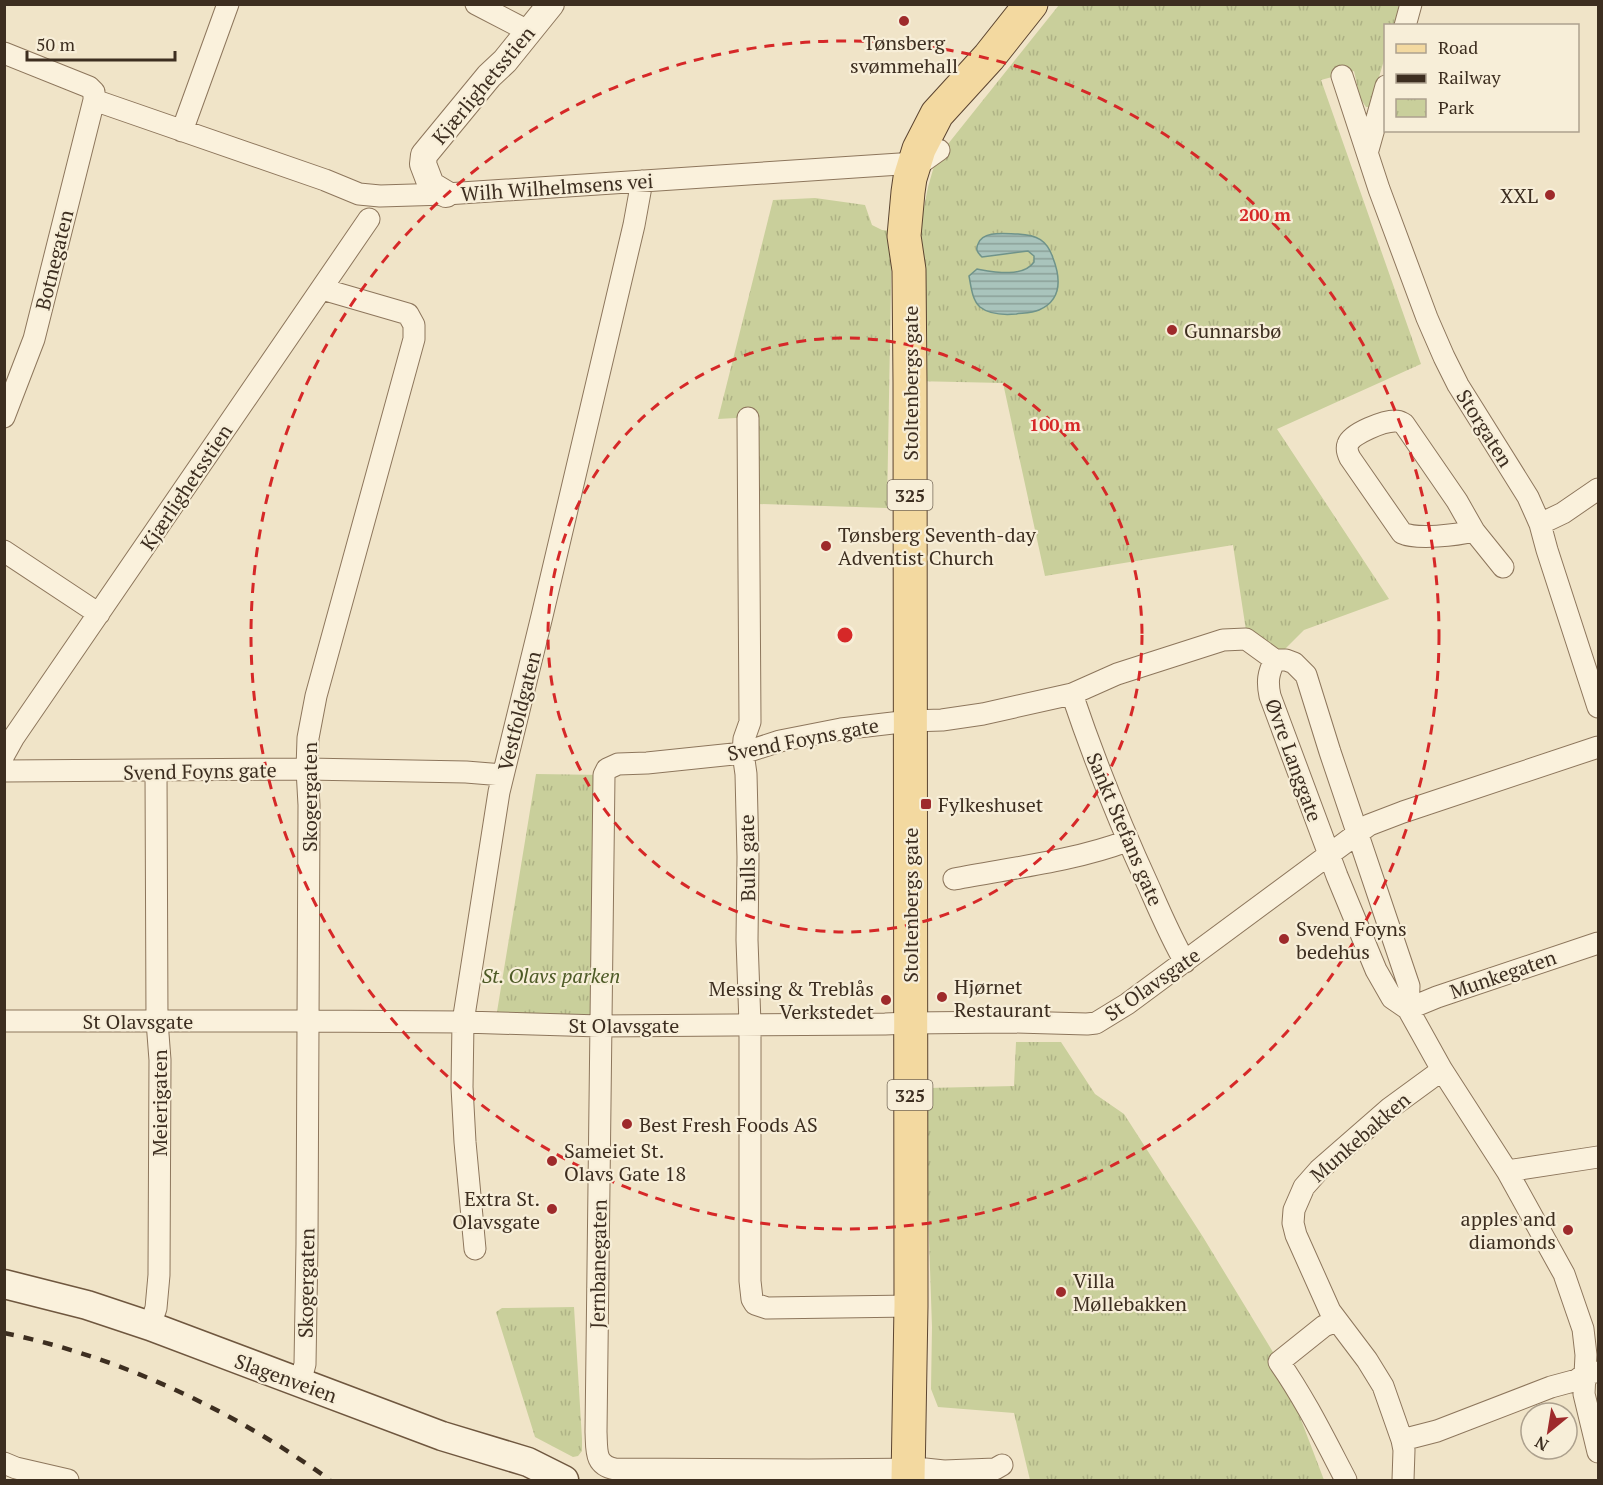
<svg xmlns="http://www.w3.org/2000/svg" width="1603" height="1485" viewBox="0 0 1603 1485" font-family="'PT Serif',serif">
  <defs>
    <pattern id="park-tufts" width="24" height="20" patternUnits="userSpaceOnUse" patternTransform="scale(1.5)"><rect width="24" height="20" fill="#c9cf9b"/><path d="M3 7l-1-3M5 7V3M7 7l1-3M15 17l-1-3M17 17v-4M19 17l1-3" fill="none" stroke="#aeb285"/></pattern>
    <pattern id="water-rules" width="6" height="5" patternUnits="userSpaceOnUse" patternTransform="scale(1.5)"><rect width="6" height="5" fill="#a9c4bc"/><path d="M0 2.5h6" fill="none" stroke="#8ba098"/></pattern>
  </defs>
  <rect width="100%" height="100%" fill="#f0e4c8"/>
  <!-- park -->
  <path fill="url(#park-tufts)" d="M1059,5H1402L1396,25L1386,26L1385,57L1370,107H1366L1360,98L1354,71L1321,80L1421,364L1277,429L1389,599L1304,630L1285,649L1274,656L1247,637L1233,545L1045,576L1003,383L913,381L919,232L928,187L936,159Z
    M815,198L865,205L872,225L882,230L892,231L887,508L758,504L753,417L718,419L773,200Z
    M536,774L604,775L599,1024H495Z
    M1016,1042H1061L1095,1094L1124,1114L1203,1237L1279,1362L1324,1480H1030L1014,1413L938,1407L931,1389L932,1327L928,1210V1088L1014,1086Z
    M574,1307L582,1439V1451L578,1456L573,1457L535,1437L496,1312L502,1308Z"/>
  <!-- water -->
  <path fill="url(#water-rules)" stroke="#6f938a" stroke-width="1.5" d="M1018,234C1037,235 1047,240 1053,258C1061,279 1062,300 1039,310C1032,313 1023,313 1016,314C1004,315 990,315 980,307C972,300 971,286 969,276L977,269C994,272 1023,278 1034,262V256L1028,251L982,257C978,253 975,250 978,244C983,230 1006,234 1018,234Z"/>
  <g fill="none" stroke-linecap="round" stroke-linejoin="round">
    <defs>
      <path id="minor" d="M476,4L528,31
        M1405,26L1411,4
        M4,53L89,87L94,92V100L34,339L4,417
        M1342,76L1379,189L1427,318L1444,357L1458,385L1528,497L1540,524L1547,550L1598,707
        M94,100L325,180L359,194L380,196L446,194L915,163L925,160L939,150
        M182,131L228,4
        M1368,150L1386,86
        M748,418L750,722L744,739L743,753L746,774L748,857L747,940L750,1024V1281L752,1299L755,1304L767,1308L911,1306
        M1540,524L1563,513L1598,489
        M1474,531L1457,501L1404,424C1400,422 1400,421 1395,421C1384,421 1352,433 1348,444C1346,449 1348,454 1350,458L1402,533C1417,540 1457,535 1474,531L1503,567
        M4,551L99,614
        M1275,660C1268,673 1267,682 1270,696L1337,876L1376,970L1392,998L1408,1009L1442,1070L1507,1171L1564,1274L1583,1329L1586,1355L1584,1394L1598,1452
        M1275,660H1286L1294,663L1306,675L1330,752L1409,986L1408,1009
        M1072,694C1094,759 1120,824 1149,887C1160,912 1171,938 1185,962
        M4,755L14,737L369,219
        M4,771L307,769L466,772L503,775
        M954,879C1011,868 1074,861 1127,841
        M1408,1009L1437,997L1598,943
        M4,1021H308L463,1022L600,1026L885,1024L910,1023L1012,1022L1087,1024L1096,1023L1127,1004L1369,825L1403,812L1598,747
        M1507,1171L1598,1157
        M475,1249L465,1142L462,1087L463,1022L499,792L542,616L634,225L642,181
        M1337,1321L1324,1326L1279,1362C1305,1399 1325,1440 1346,1480
        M150,1326L156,1308L159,1275L160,1060L157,1021L156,771
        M300,1383L305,1364L307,1244L309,805L307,769L308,738L316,696L414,339V325L408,314L322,289
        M1402,1440L1437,1431L1551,1387L1577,1380L1585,1374L1596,1372
        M4,1463L16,1468L68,1480
        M1002,1465L995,1469L944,1471L925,1469L809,1470L615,1469C594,1465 597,1450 596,1432L604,775L607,769L618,764L647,763L743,753L780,741L841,729L910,721L942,720L983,714L1072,694L1117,674L1223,640L1246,639L1275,660
        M1403,1480L1404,1450L1402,1440L1383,1386L1367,1360L1330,1311L1296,1235L1293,1223L1294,1210L1304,1187L1319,1170L1390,1108L1442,1070"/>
      <path id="tertiary" d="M446,194L431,185L423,164L424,155L489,76L505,61L551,4"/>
      <path id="secondary" d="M4,1284L87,1305L150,1326L442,1436L528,1462L564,1480"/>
      <path id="primary" d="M908,1480L911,1306L910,383L909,270L904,236L908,192L910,178L919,149L937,114L989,57L1031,4"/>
    </defs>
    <!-- minor casing -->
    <use href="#minor" stroke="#8d765c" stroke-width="23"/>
    <!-- tertiary casing -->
    <use href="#tertiary" stroke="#8d765c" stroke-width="28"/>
    <!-- secondary casing -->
    <use href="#secondary" stroke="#6f573f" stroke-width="31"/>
    <!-- primary casing -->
    <use href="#primary" stroke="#5b4430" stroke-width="35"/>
    <!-- minor -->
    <use href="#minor" stroke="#faf1dc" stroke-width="21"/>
    <!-- tertiary -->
    <use href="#tertiary" stroke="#faf1dc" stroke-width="26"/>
    <!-- secondary -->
    <use href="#secondary" stroke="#faf1dc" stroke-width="28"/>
    <!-- primary -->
    <use href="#primary" stroke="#f3d9a0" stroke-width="33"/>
    <!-- rail -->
    <path stroke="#3d2e20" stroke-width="4.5" stroke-dasharray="10 10" stroke-linecap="butt" d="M4,1333C121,1357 234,1411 330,1480"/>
  </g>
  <!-- distance rings -->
  <g fill="none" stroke="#d62828" stroke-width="3" stroke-dasharray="10 8">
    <circle cx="845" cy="635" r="297"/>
    <circle cx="845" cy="635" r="594"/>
  </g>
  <!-- markers -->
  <g fill="#9e2a2b" stroke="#f7eed8" stroke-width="2">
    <circle cx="904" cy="21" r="6"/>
    <circle cx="1550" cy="195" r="6"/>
    <circle cx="1172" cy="330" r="6"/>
    <circle cx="826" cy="546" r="6"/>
    <rect x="920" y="798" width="12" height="12" rx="3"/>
    <circle cx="1284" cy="939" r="6"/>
    <circle cx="942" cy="997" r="6"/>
    <circle cx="886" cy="1000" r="6"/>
    <circle cx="627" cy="1124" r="6"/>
    <circle cx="552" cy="1161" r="6"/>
    <circle cx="552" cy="1209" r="6"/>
    <circle cx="1568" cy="1230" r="6"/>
    <circle cx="1061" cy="1292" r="6"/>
  </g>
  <g text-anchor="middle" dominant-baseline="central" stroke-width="4.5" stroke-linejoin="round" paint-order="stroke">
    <!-- shield labels -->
    <g fill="#f7eed8" stroke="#756857" stroke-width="1.5">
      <rect x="887.5" y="480" width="45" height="30" rx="4.5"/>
      <rect x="887.5" y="1080" width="45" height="30" rx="4.5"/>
    </g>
    <g font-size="18" font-weight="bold" fill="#3d2e20">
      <text x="910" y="495">325</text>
      <text x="910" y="1095">325</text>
    </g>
    <!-- poi labels -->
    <g font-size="20" fill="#3d2e20" stroke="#f7eed8" text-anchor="start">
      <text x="904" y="42" text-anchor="middle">Tønsberg<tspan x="904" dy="23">svømmehall</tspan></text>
      <text x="1538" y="195" text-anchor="end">XXL</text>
      <text x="1184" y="330">Gunnarsbø</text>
      <text x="838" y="534">Tønsberg Seventh-day<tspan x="838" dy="23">Adventist Church</tspan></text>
      <text x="938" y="804">Fylkeshuset</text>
      <text x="1296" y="928">Svend Foyns<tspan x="1296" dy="23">bedehus</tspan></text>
      <text x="954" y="986">Hjørnet<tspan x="954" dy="23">Restaurant</tspan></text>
      <text x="874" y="988" text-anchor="end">Messing &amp; Treblås<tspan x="874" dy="23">Verkstedet</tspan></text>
      <text x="639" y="1124">Best Fresh Foods AS</text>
      <text x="564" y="1150">Sameiet St.<tspan x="564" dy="23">Olavs Gate 18</tspan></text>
      <text x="540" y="1198" text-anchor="end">Extra St.<tspan x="540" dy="23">Olavsgate</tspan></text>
      <text x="1556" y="1218" text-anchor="end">apples and<tspan x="1556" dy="23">diamonds</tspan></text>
      <text x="1073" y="1280">Villa<tspan x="1073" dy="23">Møllebakken</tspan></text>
    </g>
    <!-- street labels -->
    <g font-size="20" fill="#3d2e20" stroke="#f7eed8">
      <text transform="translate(483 85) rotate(-50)">Kjærlighetsstien</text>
      <text transform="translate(557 187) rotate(-4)">Wilh Wilhelmsens vei</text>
      <text transform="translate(54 260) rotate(-76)">Botnegaten</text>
      <text transform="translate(910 383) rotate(-90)">Stoltenbergs gate</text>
      <text transform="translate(1485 428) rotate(58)">Storgaten</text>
      <text transform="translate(186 487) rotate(-56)">Kjærlighetsstien</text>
      <text transform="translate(519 711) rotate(-76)">Vestfoldgaten</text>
      <text transform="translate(803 739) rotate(-11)">Svend Foyns gate</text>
      <text transform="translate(1294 760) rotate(70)">Øvre Langgate</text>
      <text transform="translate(200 771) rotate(-1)">Svend Foyns gate</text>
      <text transform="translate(309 797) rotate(-90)">Skogergaten</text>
      <text transform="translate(1125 829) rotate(67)">Sankt Stefans gate</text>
      <text transform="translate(747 858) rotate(-91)">Bulls gate</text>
      <text transform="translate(910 905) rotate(-90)">Stoltenbergs gate</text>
      <text transform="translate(1503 974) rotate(-19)">Munkegaten</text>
      <text transform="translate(1152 984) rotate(-35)">St Olavsgate</text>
      <text x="138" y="1021">St Olavsgate</text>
      <text x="624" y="1025">St Olavsgate</text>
      <text transform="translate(159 1103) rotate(-90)">Meierigaten</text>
      <text transform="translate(1360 1137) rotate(-41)">Munkebakken</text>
      <text transform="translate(598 1264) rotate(-89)">Jernbanegaten</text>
      <text transform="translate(306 1283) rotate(-89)">Skogergaten</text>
      <text transform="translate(286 1378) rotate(20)">Slagenveien</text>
    </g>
    <!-- park labels -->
    <g font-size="20" font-style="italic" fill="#4d5a26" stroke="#f7eed8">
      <text x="551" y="975">St. Olavs parken</text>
    </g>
  </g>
  <circle cx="845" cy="635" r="9" fill="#d62828" stroke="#f7eed8" stroke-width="3"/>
  <g font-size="18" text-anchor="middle" font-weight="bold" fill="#d62828" stroke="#f7eed8" stroke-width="4.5" stroke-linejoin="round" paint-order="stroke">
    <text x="1265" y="221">200 m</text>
    <text x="1055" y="431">100 m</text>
  </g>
  <!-- border -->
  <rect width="1603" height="1485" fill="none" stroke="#3d2e20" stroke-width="12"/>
  <!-- legend -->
  <rect x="1384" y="24" width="195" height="108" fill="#f7eed8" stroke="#ada18e" stroke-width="1.5"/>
  <rect x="1396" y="44" width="30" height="9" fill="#f3d9a0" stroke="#ada18e" stroke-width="1.5"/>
  <text x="1438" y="54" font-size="18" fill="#3d2e20">Road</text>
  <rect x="1396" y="74" width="30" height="9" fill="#3d2e20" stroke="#ada18e" stroke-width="1.5"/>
  <text x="1438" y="84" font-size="18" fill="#3d2e20">Railway</text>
  <rect x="1396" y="99" width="30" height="18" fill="url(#park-tufts)" stroke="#ada18e" stroke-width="1.5"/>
  <text x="1438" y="114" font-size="18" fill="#3d2e20">Park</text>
  <!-- north arrow -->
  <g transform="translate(1549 1431) rotate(210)"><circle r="28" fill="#f7eed8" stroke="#ada18e" stroke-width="1.5"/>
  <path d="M0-4.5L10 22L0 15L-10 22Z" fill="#9e2a2b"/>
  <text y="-9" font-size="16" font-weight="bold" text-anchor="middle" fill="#3d2e20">N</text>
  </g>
  <!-- scale -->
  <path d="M27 51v9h148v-9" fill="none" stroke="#3d2e20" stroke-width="3"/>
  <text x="36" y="51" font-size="18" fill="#3d2e20" stroke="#f7eed8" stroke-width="4.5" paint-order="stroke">50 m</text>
</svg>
